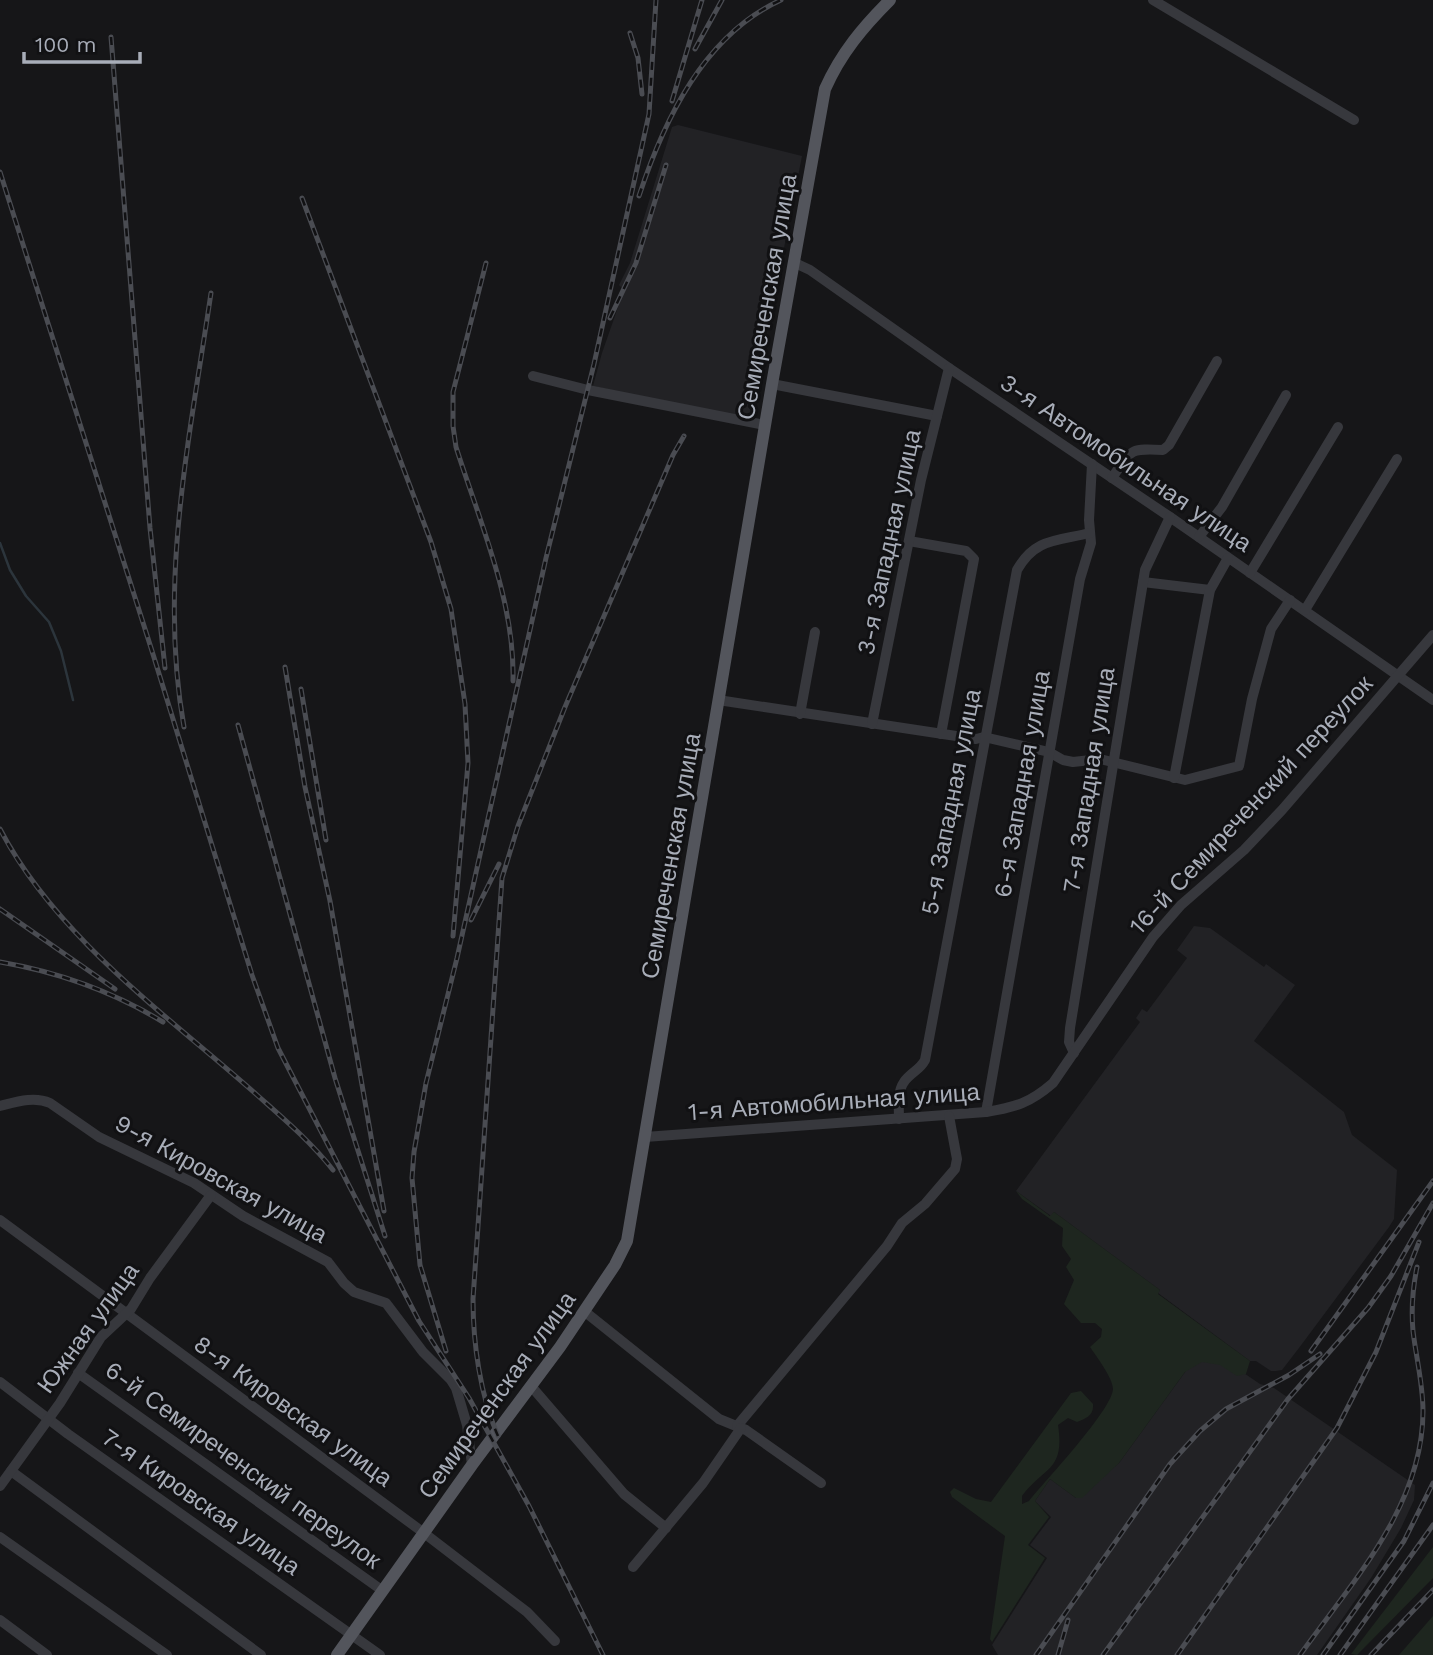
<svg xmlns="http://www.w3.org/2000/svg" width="1433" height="1655" font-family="'Work Sans',sans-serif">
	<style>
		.built { fill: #222225 }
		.green { fill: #1e261f }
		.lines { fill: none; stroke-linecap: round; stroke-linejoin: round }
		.stream { stroke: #2c353c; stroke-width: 2.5 }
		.minor { stroke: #37383d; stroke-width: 10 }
		.major { stroke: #53555c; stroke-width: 12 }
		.rail-casing { stroke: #4a4c52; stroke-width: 5 }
		.rail { stroke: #111113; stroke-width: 2.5; stroke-dasharray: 8; stroke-linecap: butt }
		.labels { text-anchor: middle; stroke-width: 6; stroke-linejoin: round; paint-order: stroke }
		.street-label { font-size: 24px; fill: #a8adb8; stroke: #111113 }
	</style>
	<rect width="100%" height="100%" fill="#161618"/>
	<!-- built -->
	<g class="built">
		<polygon points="678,125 802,156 751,417 692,408 593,386 602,353 624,290 619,285 630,263 672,127"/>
		<polygon points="1194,926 1210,928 1264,967 1266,964 1295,985 1254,1041 1344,1112 1352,1135 1397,1170 1394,1219 1389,1227 1299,1348 1282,1370 1276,1371 1271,1371 1256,1361 1250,1361 1158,1293 1160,1290 1054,1212 1051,1216 1016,1191 1140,1022 1136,1018 1142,1009 1147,1012 1187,958 1177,950"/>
		<polygon points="1204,1346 1260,1384 1274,1388 1415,1485 1414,1500 1401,1528 1371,1578 1317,1655 998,1655 992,1645 1047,1558 1030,1545 1051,1517 1035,1501 1050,1479 1076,1498 1119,1463"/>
	</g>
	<!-- green -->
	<g class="green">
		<path d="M1016 1191 1050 1216 1054 1212 1160 1290 1158 1294 1250 1361 1246 1374 1237 1376 1220 1365 1202 1362 1185 1372 1119 1463 1082 1498H1076L1050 1479 1035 1501 1049 1517 1028 1545 1045 1558 992 1642 990 1639 1005 1536 952 1497 950 1492 954 1488 976 1499 991 1502 1071 1393 1081 1391 1093 1404C1094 1416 1086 1418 1077 1422L1068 1418 1058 1425C1065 1471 1045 1466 1022 1496V1504L1029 1501C1045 1481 1112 1410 1113 1389 1113 1378 1096 1356 1090 1347L1101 1337 1102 1329 1095 1323H1081L1064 1304 1074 1280 1066 1267 1071 1259 1062 1246 1063 1228 1022 1199Z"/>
		<polygon points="1433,1547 1433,1578 1357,1655 1351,1654"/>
		<polygon points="1433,1616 1433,1655 1399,1655"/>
	</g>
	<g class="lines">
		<!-- stream -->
		<polyline class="stream" points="0,543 10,570 26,596 49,622 61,651 73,700"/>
		<!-- minor -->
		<g class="minor">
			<polyline points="1153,0 1354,120"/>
			<polyline points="795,263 810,270 949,368 1170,517 1433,700"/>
			<polyline points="533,376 588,390 765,425"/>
			<polyline points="772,384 937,416"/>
			<path d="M1112 478C1131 450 1128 448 1163 450L1169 445 1217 361"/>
			<polyline points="1199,537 1222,507 1286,395"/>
			<polyline points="909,541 966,551 974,559 941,734"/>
			<polyline points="1250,573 1338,427"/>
			<polyline points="1143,582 1210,590"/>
			<polyline points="1305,610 1397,459"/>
			<polyline points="718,700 976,739 984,737 1049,752 1063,760 1073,762 1100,759 1185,780 1239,766 1252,699 1271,629 1290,600"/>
			<polyline points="800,714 815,632"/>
			<polyline points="872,724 921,480 949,368"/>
			<polyline points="1174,778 1210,590 1228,558"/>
			<polyline points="1074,1053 1069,1042 1070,1028 1145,570 1170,517"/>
			<path d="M0 1106C16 1102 34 1096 50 1103L99 1137 194 1183 243 1216 328 1262 344 1283 354 1292 386 1303 423 1352 451 1380 456 1388 467 1425 472 1465"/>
			<polyline points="986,1112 1080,579 1091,543 1089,520 1092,464"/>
			<path d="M899 1119C899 1107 897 1092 904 1082 910 1073 920 1070 925 1060L1017 570C1035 538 1057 541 1090 533"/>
			<path d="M645 1137 986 1112C1016 1107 1030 1103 1053 1083L1153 937 1181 905 1244 850 1282 810 1433 635"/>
			<polyline points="0,1220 424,1533 527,1612 555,1641"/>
			<polyline points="584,1311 719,1419 746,1430 821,1483"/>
			<polyline points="78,1373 383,1591"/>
			<polyline points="0,1382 68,1434 380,1655"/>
			<polyline points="531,1386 624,1494 666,1528"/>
			<polyline points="737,1426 887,1246 902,1223 925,1204 955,1169 957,1159 949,1116"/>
			<polyline points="11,1471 261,1655"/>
			<polyline points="0,1486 60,1403 101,1337 131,1309 150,1278 211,1195"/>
			<polyline points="0,1537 167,1655"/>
			<polyline points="633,1567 703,1483 741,1428"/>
			<polyline points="0,1620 47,1655"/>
		</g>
		<!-- major -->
		<path class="major" d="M337 1655 472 1465 560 1347 615 1265 627 1241 772 384 825 89C841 53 863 27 890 0"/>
		<defs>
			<g id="rail">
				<polyline points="630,33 638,58 642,94"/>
				<polyline points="111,37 150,528 165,668"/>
				<polyline points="695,49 722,0"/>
				<polyline points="672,101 702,0"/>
				<polyline points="0,172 152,651 252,975 278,1048 419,1321 469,1398 529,1506 603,1655"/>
				<path d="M639 196C664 120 704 35 781 0"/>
				<polyline points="302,198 431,542 451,609 465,704 468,763 453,936"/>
				<path d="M486 263 453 392V426L456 447C480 523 515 601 513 681"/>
				<polyline points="610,318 636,263 666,165"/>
				<polyline points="285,667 305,787 330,901 384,1211"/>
				<polyline points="301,689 326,840"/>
				<polyline points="238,725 335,1078 385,1236"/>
				<path d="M184 727C158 582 190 436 211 293"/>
				<path d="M0 829C56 937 168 1016 257 1095 284 1119 311 1142 333 1170"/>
				<polyline points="0,909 115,989"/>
				<polyline points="471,920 499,864"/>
				<path d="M0 962C58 972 112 991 163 1022"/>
				<polyline points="446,1351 420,1265 412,1178 414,1152 426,1083 457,958 546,558 594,364 649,114 656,0"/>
				<polyline points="1311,1351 1433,1181"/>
				<path d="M498 1436C480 1395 473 1343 473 1299L502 878 518 826 565 707 673 455 684 436"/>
				<polyline points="1036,1655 1170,1464 1200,1431 1226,1409 1289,1375 1320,1354"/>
				<polyline points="1058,1655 1068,1620"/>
				<polyline points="1103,1655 1288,1399 1368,1308 1391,1276 1433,1203"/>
				<polyline points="1177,1655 1337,1428 1376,1352 1419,1242"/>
				<path d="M1300 1655C1352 1582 1423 1506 1423 1411 1423 1384 1416 1357 1413 1331 1411 1310 1413 1287 1417 1267"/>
				<polyline points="1323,1655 1404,1541 1433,1483"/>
				<polyline points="1340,1655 1433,1525"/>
				<polyline points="1371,1655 1433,1590"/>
			</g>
		</defs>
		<!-- rail casing -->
		<use href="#rail" class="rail-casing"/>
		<!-- rail -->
		<use href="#rail" class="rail"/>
	</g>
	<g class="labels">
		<!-- street labels -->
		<g class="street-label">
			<text transform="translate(767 297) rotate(-80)" y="8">Семиреченская улица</text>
			<text transform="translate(1126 463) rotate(34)" y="8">3-я Автомобильная улица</text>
			<text transform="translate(889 542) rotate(-78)" y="8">3-я Западная улица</text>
			<text transform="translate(1089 780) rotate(-81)" y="8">7-я Западная улица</text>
			<text transform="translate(1022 784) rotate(-80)" y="8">6-я Западная улица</text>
			<text transform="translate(951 802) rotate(-79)" y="8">5-я Западная улица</text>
			<text transform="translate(1251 805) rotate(-47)" y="8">16-й Семиреченский переулок</text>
			<text transform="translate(671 856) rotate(-80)" y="8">Семиреченская улица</text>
			<text transform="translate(834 1102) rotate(-4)" y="8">1-я Автомобильная улица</text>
			<text transform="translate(221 1179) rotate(29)" y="8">9-я Кировская улица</text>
			<text transform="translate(88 1328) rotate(-54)" y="8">Южная улица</text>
			<text transform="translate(497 1395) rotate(-54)" y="8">Семиреченская улица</text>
			<text transform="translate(293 1411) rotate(36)" y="8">8-я Кировская улица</text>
			<text transform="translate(243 1465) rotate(36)" y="8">6-й Семиреченский переулок</text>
			<text transform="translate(201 1502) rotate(35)" y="8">7-я Кировская улица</text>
		</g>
	</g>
	<!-- scale -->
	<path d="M24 52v10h116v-10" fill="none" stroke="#a8adb8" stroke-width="3.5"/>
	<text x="35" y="52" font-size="21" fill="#a8adb8" stroke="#111113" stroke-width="5" paint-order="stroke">100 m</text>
</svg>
